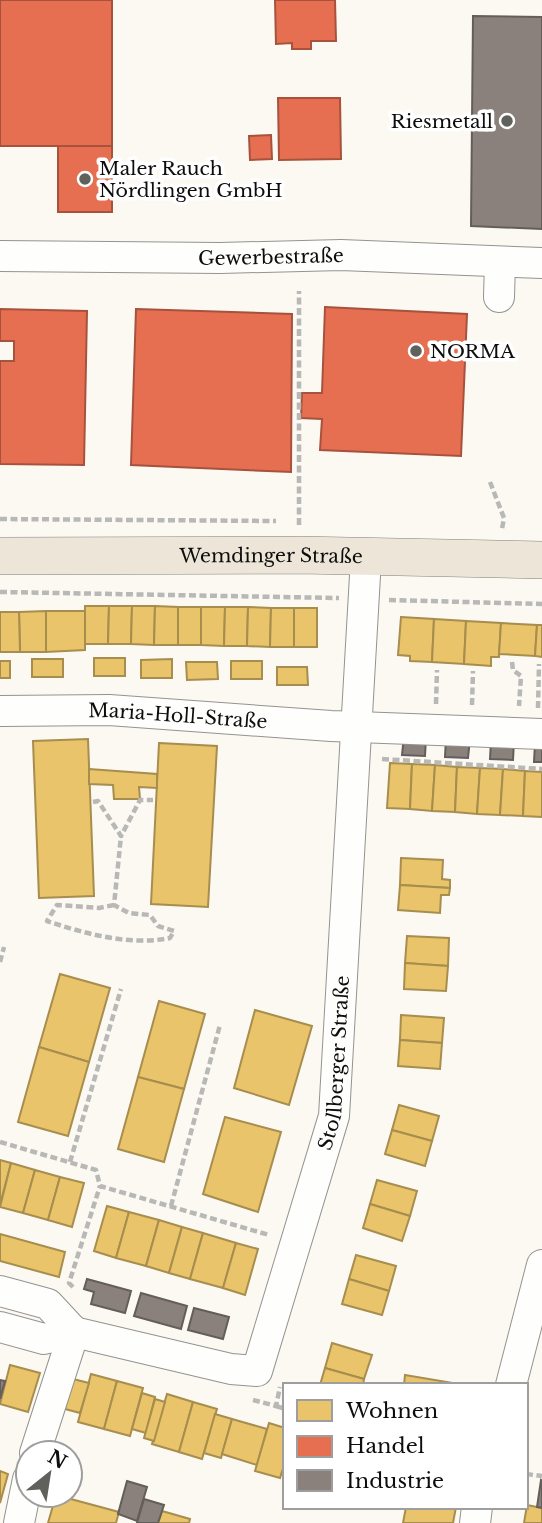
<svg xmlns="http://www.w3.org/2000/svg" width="542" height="1523" font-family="'Libre Baskerville',serif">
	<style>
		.homes { fill: #e9c46a; stroke: #a78d4e; stroke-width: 2 }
		.shops { fill: #e76f51; stroke: #a6523d; stroke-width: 2 }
		.industry { fill: #8a817c; stroke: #645e5b; stroke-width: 2 }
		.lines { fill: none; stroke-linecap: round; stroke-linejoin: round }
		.minor-casing { stroke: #949390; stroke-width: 32 }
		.major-casing { stroke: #81817d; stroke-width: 38 }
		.path { stroke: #b8b8b6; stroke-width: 4.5; stroke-dasharray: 7 3.5; stroke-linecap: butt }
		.minor { stroke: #fefefd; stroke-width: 30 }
		.major { stroke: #ede5d8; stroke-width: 37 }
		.poi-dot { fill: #60605d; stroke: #fff; stroke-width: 2.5 }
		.labels { text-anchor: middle; stroke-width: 7; stroke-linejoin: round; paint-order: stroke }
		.poi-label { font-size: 19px; fill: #0d0d0d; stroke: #fff; text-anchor: start }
		.street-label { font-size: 19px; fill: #0d0d0d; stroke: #fff }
	</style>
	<rect width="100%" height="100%" fill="#fbf9f2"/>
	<!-- homes -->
	<g class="homes">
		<polygon points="85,606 109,606 108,644 85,644"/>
		<polygon points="109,606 132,606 131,644 108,644"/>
		<polygon points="132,606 155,606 154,645 131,644"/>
		<polygon points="155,606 178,607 178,645 154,645"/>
		<rect x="178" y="607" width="23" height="38"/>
		<polygon points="201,607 225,607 224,646 201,645"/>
		<polygon points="225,607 248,607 247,646 224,646"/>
		<polygon points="248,607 271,608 270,647 247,646"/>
		<polygon points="271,608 294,608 294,647 270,647"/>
		<rect x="294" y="608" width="23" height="39"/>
		<polygon points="46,611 46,652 20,652 19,612"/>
		<polygon points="46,611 85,611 85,650 46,652"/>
		<polygon points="0,612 19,612 20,652 0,652"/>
		<polygon points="401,617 434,619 432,662 410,661 410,656 398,655"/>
		<polygon points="434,619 466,621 464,664 432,662"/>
		<polygon points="466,621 501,623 499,657 491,657 491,666 464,664"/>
		<polygon points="501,623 537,625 535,656 499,654"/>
		<polygon points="537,625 542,625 542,657 535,656"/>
		<rect x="94" y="658" width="31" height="18"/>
		<rect x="32" y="659" width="31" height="18"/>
		<polygon points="172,659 172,678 141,678 141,660"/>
		<rect x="0" y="661" width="10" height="17"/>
		<rect x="231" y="661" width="31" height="18"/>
		<polygon points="186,662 217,662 218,679 187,680"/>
		<polygon points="277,667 307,667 308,685 277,685"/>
		<polygon points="88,739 94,896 39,898 33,741"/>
		<polygon points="159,743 217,746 208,907 151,904"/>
		<polygon points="390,763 412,764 410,809 387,808"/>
		<polygon points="412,764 435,765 432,811 410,809"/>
		<polygon points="435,765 457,767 455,812 432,811"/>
		<polygon points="457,767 480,768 477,814 455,812"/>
		<polygon points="480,768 503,769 500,815 477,814"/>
		<polygon points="89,769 157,774 157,788 139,787 140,799 114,799 113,785 89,784"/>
		<polygon points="503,769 525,771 523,816 500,815"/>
		<polygon points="525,771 542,772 542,817 523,816"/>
		<polygon points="401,858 443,860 442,879 450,880 450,888 400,885"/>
		<polygon points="400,885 450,888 449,895 441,895 440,913 398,910"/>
		<polygon points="407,936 449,938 448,966 405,963"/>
		<polygon points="405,963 448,966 446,991 404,989"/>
		<polygon points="60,974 110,988 89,1062 39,1047"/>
		<polygon points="159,1001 205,1014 184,1089 138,1077"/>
		<polygon points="255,1010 312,1026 289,1105 234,1088"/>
		<polygon points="401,1015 444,1018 442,1043 400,1040"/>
		<polygon points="400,1040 442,1043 440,1069 398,1066"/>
		<polygon points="39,1047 89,1062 68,1136 18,1122"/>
		<polygon points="138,1077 184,1089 164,1162 118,1149"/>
		<polygon points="399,1105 439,1116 432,1141 392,1130"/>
		<polygon points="225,1117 281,1132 258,1212 203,1194"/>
		<polygon points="392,1130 432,1141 425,1166 385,1154"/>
		<polygon points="0,1160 11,1163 0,1205"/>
		<polygon points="11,1163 35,1170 23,1213 0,1207"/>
		<polygon points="35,1170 60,1177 48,1220 23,1213"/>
		<polygon points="60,1177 84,1183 72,1227 48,1220"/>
		<polygon points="377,1180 417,1191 410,1216 370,1204"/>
		<polygon points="370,1204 410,1216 402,1241 363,1228"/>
		<polygon points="107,1206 129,1212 116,1258 94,1251"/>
		<polygon points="129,1212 159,1220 146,1266 116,1258"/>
		<polygon points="159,1220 182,1227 169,1273 146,1266"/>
		<polygon points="182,1227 203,1233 190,1279 169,1273"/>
		<polygon points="203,1233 236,1243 223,1288 190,1279"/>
		<polygon points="0,1234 65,1252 59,1277 0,1261"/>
		<polygon points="236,1243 258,1249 245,1295 223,1288"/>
		<polygon points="356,1255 396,1266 389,1291 349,1279"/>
		<polygon points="349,1279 389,1291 382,1315 342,1304"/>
		<polygon points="332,1343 372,1355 364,1379 325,1368"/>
		<polygon points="10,1365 40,1373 28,1412 0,1404"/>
		<polygon points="325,1368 364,1379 363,1385 320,1385"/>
		<polygon points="91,1374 117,1381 104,1429 78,1422"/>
		<polygon points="405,1375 459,1384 459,1385 404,1385"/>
		<polygon points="73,1379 89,1383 80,1413 65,1409"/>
		<polygon points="117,1381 143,1388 130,1436 104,1429"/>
		<polygon points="142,1393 155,1397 146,1433 132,1429"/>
		<polygon points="167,1394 193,1402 179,1452 152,1444"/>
		<polygon points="155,1399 165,1402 154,1441 144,1438"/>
		<polygon points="193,1402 217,1409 202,1459 179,1452"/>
		<polygon points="215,1414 232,1419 221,1458 204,1453"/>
		<polygon points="232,1419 267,1429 257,1465 222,1454"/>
		<polygon points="269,1423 285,1428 285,1462 280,1478 255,1471"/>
		<polygon points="0,1471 8,1474 0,1503"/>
		<polygon points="56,1495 119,1512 116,1523 48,1523"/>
		<polygon points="527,1505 542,1508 542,1523 524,1523"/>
		<polygon points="406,1507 456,1507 453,1523 403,1523"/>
		<polygon points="162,1511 190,1519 189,1523 158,1523"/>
	</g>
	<!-- shops -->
	<g class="shops">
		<rect x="0" y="0" width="112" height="146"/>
		<polygon points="275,0 335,0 336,41 311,41 311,49 292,49 292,43 276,44"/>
		<polygon points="278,98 340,98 341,159 279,160"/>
		<polygon points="271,135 272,159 250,160 249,136"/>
		<rect x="58" y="146" width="54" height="66"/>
		<polygon points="325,307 467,314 461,456 320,450 322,419 301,418 302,393 322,393"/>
		<polygon points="0,309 87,311 84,465 0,464 0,361 14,361 14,341 0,341"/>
		<polygon points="136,309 292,314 291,472 131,465"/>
	</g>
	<!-- industry -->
	<g class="industry">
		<polygon points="473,16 542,17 542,229 471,226"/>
		<polygon points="404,736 426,737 425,756 402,755"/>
		<polygon points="446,738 470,739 468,758 445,757"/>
		<polygon points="491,740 514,741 513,760 490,759"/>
		<polygon points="535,743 542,743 542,762 534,762"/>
		<polygon points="87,1279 131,1291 125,1313 91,1304 94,1292 84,1289"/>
		<polygon points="141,1293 187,1306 181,1329 134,1316"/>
		<polygon points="194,1308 229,1317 223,1339 188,1330"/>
		<polygon points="0,1380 5,1381 0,1399"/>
		<polygon points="541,1480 542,1481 542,1508 537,1507"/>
		<polygon points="127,1481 147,1487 137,1521 118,1514"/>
		<polygon points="144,1499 164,1505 158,1523 137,1523"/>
	</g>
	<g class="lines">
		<defs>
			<g id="minor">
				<path id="s1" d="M0 256 220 258 341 255 542 263"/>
				<polyline points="499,297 500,262"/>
				<path id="s2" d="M0 711 109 710 331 726 542 734"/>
				<polyline points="0,1291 48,1304 74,1332"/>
				<path id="s3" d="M0 1327 44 1339 74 1332 231 1369 257 1371 334 1116 366 558"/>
				<polyline points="511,1385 542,1265"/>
				<polyline points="35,1453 74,1332"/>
				<polyline points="19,1523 28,1479"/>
				<polyline points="475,1523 477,1507"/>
			</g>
			<g id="major">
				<path id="s4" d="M0 556 300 555 542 560"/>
			</g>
		</defs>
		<!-- minor casing -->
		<use href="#minor" class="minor-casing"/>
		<!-- major casing -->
		<use href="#major" class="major-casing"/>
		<!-- path -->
		<g class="path">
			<polyline points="490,482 504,518 502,529"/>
			<polyline points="0,519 276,521"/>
			<polyline points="299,525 299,291"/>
			<polyline points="0,592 339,598"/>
			<polyline points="389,600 542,604"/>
			<polyline points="512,662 513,670 521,676 519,706"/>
			<polyline points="436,704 437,670"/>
			<polyline points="472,705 473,671"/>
			<polyline points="538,708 539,664"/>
			<polyline points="382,759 542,769"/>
			<polyline points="93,802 98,801 121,836 140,800 153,800"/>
			<path d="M114 905 99 908 57 905 47 921C86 934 130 946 170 938L174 931 158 926 150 915 129 913 114 905 121 836"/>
			<polyline points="0,962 4,947"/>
			<polyline points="0,1142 96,1170 100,1186 269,1235"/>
			<polyline points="70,1162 121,989"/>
			<polyline points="171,1206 220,1025"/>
			<polyline points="73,1287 69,1283 100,1186"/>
			<polyline points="253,1400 276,1406 280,1387"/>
			<polyline points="276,1406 285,1409"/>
			<polyline points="526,1474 542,1476"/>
		</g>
		<!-- minor -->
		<use href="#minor" class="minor"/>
		<!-- major -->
		<use href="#major" class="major"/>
	</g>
	<!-- markers -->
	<g class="poi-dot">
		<circle cx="507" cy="121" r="7"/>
		<circle cx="85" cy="179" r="7"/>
		<circle cx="416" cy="351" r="7"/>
	</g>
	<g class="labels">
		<!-- poi labels -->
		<g class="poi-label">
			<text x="493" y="128" text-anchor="end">Riesmetall</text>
			<text x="99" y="175">Maler Rauch<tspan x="99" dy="22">Nördlingen GmbH</tspan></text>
			<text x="430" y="358">NORMA</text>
		</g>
		<!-- street labels -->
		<g class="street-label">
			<text dy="7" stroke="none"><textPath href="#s1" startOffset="271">Gewerbestraße</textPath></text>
			<text dy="7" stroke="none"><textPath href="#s4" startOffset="271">Wemdinger Straße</textPath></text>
			<text dy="7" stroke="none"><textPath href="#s2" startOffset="178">Maria-Holl-Straße</textPath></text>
			<text dy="7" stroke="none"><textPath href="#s3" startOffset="583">Stollberger Straße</textPath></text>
		</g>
	</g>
	<!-- legend -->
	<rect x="283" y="1383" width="245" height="126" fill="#ffffff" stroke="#9e9e9e" stroke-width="2"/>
	<rect x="297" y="1400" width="35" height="21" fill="#e9c46a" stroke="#9e9e9e" stroke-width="2"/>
	<text x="346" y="1418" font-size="21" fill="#0d0d0d">Wohnen</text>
	<rect x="297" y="1436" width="35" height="21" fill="#e76f51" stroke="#9e9e9e" stroke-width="2"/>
	<text x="346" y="1453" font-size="21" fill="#0d0d0d">Handel</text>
	<rect x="297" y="1470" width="35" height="21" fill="#8a817c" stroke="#9e9e9e" stroke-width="2"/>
	<text x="346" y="1488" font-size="21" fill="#0d0d0d">Industrie</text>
	<!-- north arrow -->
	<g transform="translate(49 1474) rotate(30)"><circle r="33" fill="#ffffff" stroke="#9e9e9e" stroke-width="2"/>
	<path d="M0-5L12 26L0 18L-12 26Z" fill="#60605d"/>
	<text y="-10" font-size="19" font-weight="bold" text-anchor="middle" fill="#0d0d0d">N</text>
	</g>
</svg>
